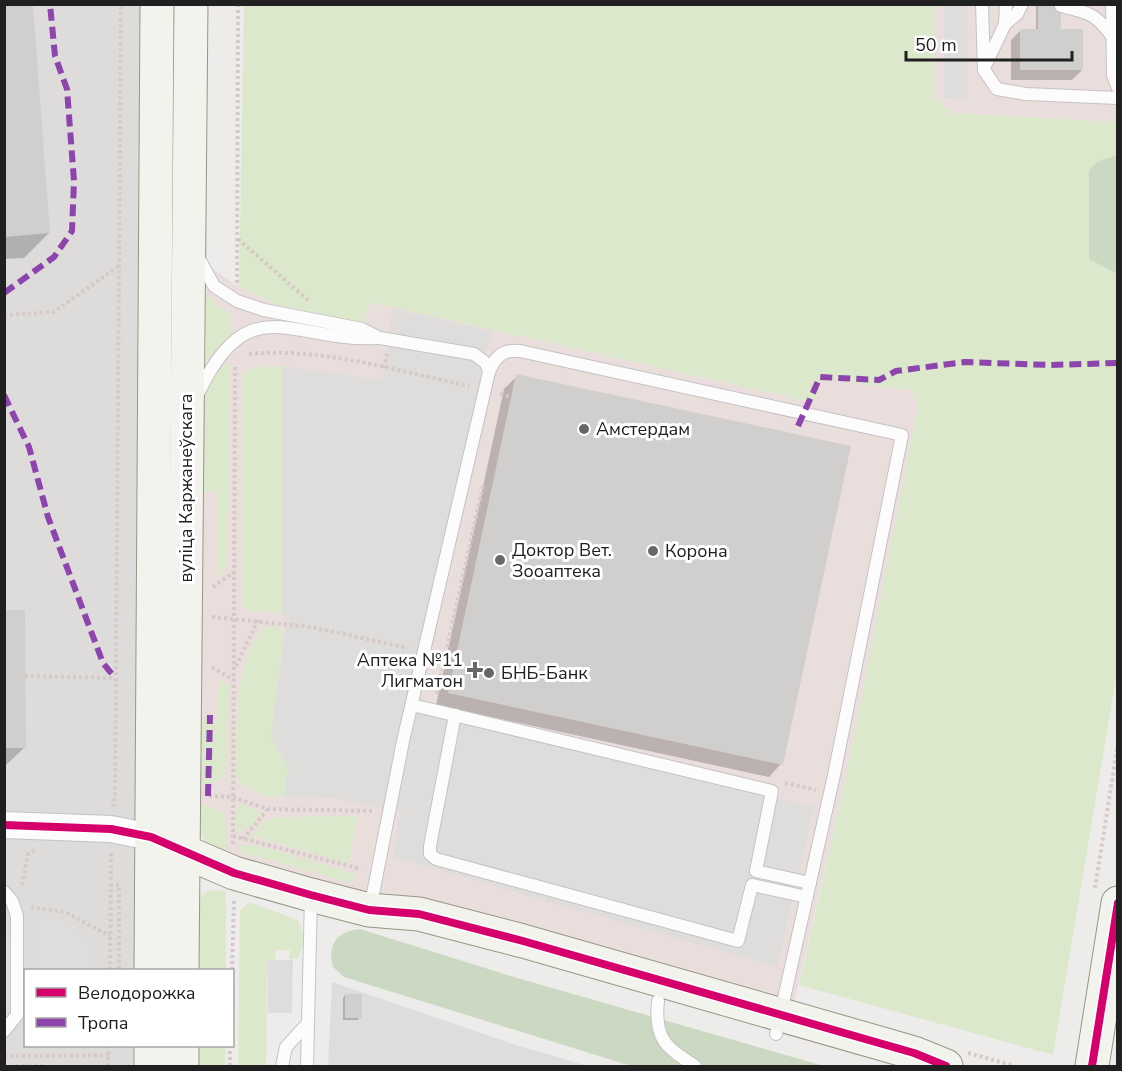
<svg xmlns="http://www.w3.org/2000/svg" width="1122" height="1071" font-family="'Nunito Sans',sans-serif">
	<style>
		.residential { fill: #dddcdb }
		.commercial { fill: #eadedd }
		.grass { fill: #dce8cc }
		.forest { fill: #cbd9c2 }
		.parking { fill: #dedddc }
		.shadow { fill: #0003 }
		.building { fill: #d1cfcd }
		.lines { fill: none; stroke-linecap: round; stroke-linejoin: round }
		.lane-casing { stroke: #c4c3c2; stroke-width: 14 }
		.street-casing { stroke: #c4c3c2; stroke-width: 28 }
		.secondary-casing { stroke: #969683; stroke-width: 35 }
		.path { stroke: #d6cac9; stroke-width: 4; stroke-dasharray: 3 3; stroke-linecap: butt }
		.lane { stroke: #fcfcfc; stroke-width: 12 }
		.street { stroke: #fcfcfc; stroke-width: 26 }
		.secondary { stroke: #f3f3ed; stroke-width: 33 }
		.quiet { stroke: #8e44ad; stroke-width: 6; stroke-dasharray: 12 6; stroke-linecap: butt }
		.cycleway-casing { stroke: #fff; stroke-width: 11 }
		.cycleway { stroke: #d6006c; stroke-width: 8 }
		.poi-dot { fill: #686767; stroke: #fff; stroke-width: 2 }
		.labels { text-anchor: middle; stroke-width: 6; stroke-linejoin: round; paint-order: stroke }
		.poi-label { font-size: 18px; fill: #202020; stroke: #fff; text-anchor: start }
		.street-label { font-size: 18px; fill: #202020; stroke: #fff }
	</style>
	<rect width="100%" height="100%" fill="#eeecea"/>
	<!-- residential -->
	<polygon class="residential" points="5,5 146,5 138,970 26,970 26,1046 138,1046 138,1066 5,1066"/>
	<!-- commercial -->
	<g class="commercial">
		<polygon points="935,5 1117,5 1117,122 951,114 934,95"/>
		<polygon points="207,265 239,287 278,305 364,323 369,302 820,378 910,390 918,406 846,777 792,1012 212,850 198,800 203,381 206,361"/>
	</g>
	<!-- grass -->
	<g class="grass">
		<polygon points="244,5 935,5 934,95 951,113 1117,122 1117,155 1099,161 1089,259 1117,274 1117,672 1053,1055 799,985 846,777 918,406 910,390 821,379 815,403 370,302 364,323 278,305 239,287"/>
		<polygon points="206,294 230,315 231,333 206,361"/>
		<path d="M229 362 228 568 217 577 218 493 204 491C203 448 190 390 229 362Z"/>
		<polygon points="283,366 282,614 250,610 244,607 243,601 243,373 250,368"/>
		<path d="M271 626 284 629 271 737 288 767 284 797 264 796 239 782 235 772C237 723 233 674 260 631Z"/>
		<polygon points="219,678 229,685 227,764 225,775 209,785 199,787 199,720 217,720"/>
		<path d="M198 805C233 806 228 829 226 857 200 844 199 832 198 805Z"/>
		<polygon points="244,805 261,813 255,822 240,833 237,831 235,810 239,806"/>
		<polygon points="352,816 358,819 348,863 251,836 259,825 275,817"/>
		<polygon points="242,845 259,846 348,872 356,875 357,878 352,883 237,851"/>
		<polygon points="213,890 226,891 226,970 189,970 193,904 206,892"/>
		<path d="M249 902 298 920C304 930 305 948 298 958L289 960 290 950H276L275 960H268L266 1066H238L240 911Z"/>
		<rect x="189" y="1046" width="36" height="20"/>
	</g>
	<!-- forest -->
	<g class="forest">
		<polygon points="1117,155 1118,155 1117,274 1089,259 1089,170 1099,161"/>
		<path d="M360 929 514 977 824 1066H631L344 977 333 967C327 945 337 931 360 929Z"/>
	</g>
	<!-- parking -->
	<g class="parking">
		<polygon points="944,5 968,5 968,99 944,98"/>
		<polygon points="393,309 491,331 407,710 814,807 777,967 393,857 401,812 332,798 284,797 288,767 271,737 287,615 282,614 283,366 382,380"/>
		<polygon points="34,914 66,920 89,940 89,970 34,970"/>
		<polygon points="5,942 11,942 11,1013 5,1012"/>
		<polygon points="268,960 293,960 292,1013 268,1013"/>
		<polygon points="332,982 519,1046 588,1066 328,1066"/>
	</g>
	<!-- shadow -->
	<g class="shadow">
		<polygon points="4,4 49,233 24,258 4,259"/>
		<polygon points="1036,4 1060,4 1060,31 1082,70 1072,80 1011,80 1011,40 1020,31 1036,31"/>
		<polygon points="517,376 781,764 769,777 436,705 504,389"/>
		<polygon points="4,612 25,747 4,767"/>
		<polygon points="345,995 360,1017 358,1020 343,1020 343,998"/>
	</g>
	<!-- building -->
	<g class="building">
		<polygon points="4,4 33,4 50,233 4,237"/>
		<polygon points="1038,4 1061,4 1061,29 1083,29 1083,70 1020,70 1020,29 1038,29"/>
		<polygon points="516,374 851,446 783,765 448,693"/>
		<polygon points="4,610 25,610 26,748 4,748"/>
		<rect x="345" y="994" width="17" height="24"/>
	</g>
	<g class="lines">
		<defs>
			<g id="lane">
				<polyline points="982,4 984,70 997,89 1026,94 1118,98"/>
				<polyline points="1112,4 1113,75 1118,88"/>
				<path d="M1061 6C1089 13 1095 13 1112 36"/>
				<polyline points="1005,24 1006,4"/>
				<polyline points="986,64 1005,24 1017,14 1022,4"/>
				<polyline points="198,257 214,286 237,301 264,310 362,329 380,338 474,354 486,363 489,372"/>
				<path d="M198 394C249 285 293 343 378 338"/>
				<polyline points="412,705 772,791 756,871 810,883"/>
				<polyline points="455,715 430,846 430,854 436,859 738,941 752,885 807,897"/>
				<polyline points="4,892 12,901 17,916 17,1015 4,1031"/>
				<path d="M370 909 403 741 489 372C495 357 503 349 520 351L902 435 834 775 776 1034"/>
				<path d="M658 1001C654 1038 665 1047 695 1066"/>
				<polyline points="282,1066 286,1047 308,1023"/>
				<polyline points="307,1066 311,896"/>
			</g>
			<polyline id="street" points="4,825 111,829 151,837"/>
			<g id="secondary">
				<polyline points="164,843 234,873 311,895 369,910 419,914 523,941 914,1053 946,1066"/>
				<polyline points="151,970 157,4"/>
				<polyline points="182,970 191,4"/>
				<polyline points="151,1046 151,1066"/>
				<polyline points="182,1046 182,1066"/>
				<polyline points="1092,1066 1118,903"/>
			</g>
		</defs>
		<!-- lane casing -->
		<use href="#lane" class="lane-casing"/>
		<!-- street casing -->
		<use href="#street" class="street-casing"/>
		<!-- secondary casing -->
		<use href="#secondary" class="secondary-casing"/>
		<!-- path -->
		<g class="path">
			<polyline points="238,239 309,301"/>
			<polyline points="237,283 238,4"/>
			<polyline points="4,315 54,312 120,265"/>
			<path d="M249 354C322 347 397 371 469 386"/>
			<polyline points="384,368 387,354"/>
			<polyline points="500,394 511,397"/>
			<polyline points="213,587 234,572"/>
			<polyline points="212,617 311,627 408,648"/>
			<polyline points="445,654 455,656"/>
			<polyline points="236,666 258,620"/>
			<polyline points="212,667 234,680"/>
			<polyline points="25,676 115,678"/>
			<polyline points="437,694 483,485"/>
			<polyline points="785,783 816,790"/>
			<polyline points="209,796 232,797 268,809 373,811"/>
			<polyline points="113,807 115,794 121,4"/>
			<polyline points="233,836 361,869"/>
			<polyline points="243,839 268,809"/>
			<polyline points="233,844 235,365"/>
			<polyline points="22,885 28,854 35,850"/>
			<polyline points="110,885 119,885 119,970"/>
			<polyline points="1095,888 1118,743"/>
			<polyline points="31,907 65,912 110,936"/>
			<polyline points="110,970 111,852"/>
			<polyline points="232,970 234,899"/>
			<polyline points="968,1053 1015,1066"/>
			<polyline points="4,1056 109,1055"/>
			<polyline points="16,1066 43,1066"/>
			<polyline points="108,1066 109,1046"/>
			<polyline points="230,1066 230,1046"/>
		</g>
		<!-- lane -->
		<use href="#lane" class="lane"/>
		<!-- street -->
		<use href="#street" class="street"/>
		<!-- secondary -->
		<use href="#secondary" class="secondary"/>
		<!-- quiet -->
		<g class="quiet">
			<polyline points="4,293 54,257 72,231 74,181 67,89 55,56 50,4"/>
			<polyline points="4,395 29,447 48,517 103,663 115,678"/>
			<polyline points="798,426 820,377 879,380 896,371 965,362 1049,365 1118,363"/>
			<polyline points="208,796 210,715"/>
		</g>
		<defs>
			<g id="cycleway">
				<polyline points="4,825 111,829 151,837 234,873 311,895 369,910 419,914 523,941 914,1053 946,1066"/>
				<polyline points="1092,1066 1118,903"/>
			</g>
		</defs>
		<!-- cycleway casing -->
		<use href="#cycleway" class="cycleway-casing"/>
		<!-- cycleway -->
		<use href="#cycleway" class="cycleway"/>
	</g>
	<!-- markers -->
	<g class="poi-dot">
		<circle cx="584" cy="429" r="6"/>
		<circle cx="653" cy="551" r="6"/>
		<circle cx="500" cy="560" r="6"/>
		<path d="M472 661h6v6h6v6h-6v6h-6v-6h-6v-6h6z"/>
		<circle cx="489" cy="673" r="6"/>
	</g>
	<g class="labels">
		<!-- poi labels -->
		<g class="poi-label">
			<text x="596" y="435">Амстердам</text>
			<text x="512" y="556">Доктор Вет.<tspan x="512" dy="21">Зооаптека</tspan></text>
			<text x="665" y="557">Корона</text>
			<text x="463" y="666" text-anchor="end">Аптека №11<tspan x="463" dy="21">Лигматон</tspan></text>
			<text x="501" y="679">БНБ-Банк</text>
		</g>
		<!-- street labels -->
		<g class="street-label">
			<text transform="translate(186 488) rotate(-90)" y="6">вуліца Каржанеўскага</text>
		</g>
	</g>
	<!-- border -->
	<rect width="1122" height="1071" fill="none" stroke="#202020" stroke-width="12"/>
	<!-- legend -->
	<rect x="24" y="969" width="210" height="78" fill="#ffffff" stroke="#a6a6a6" stroke-width="1.5"/>
	<rect x="36" y="988" width="30" height="9" fill="#d6006c" stroke="#a6a6a6" stroke-width="1.5"/>
	<text x="78" y="999" font-size="18" fill="#202020">Велодорожка</text>
	<rect x="36" y="1018" width="30" height="9" fill="#8e44ad" stroke="#a6a6a6" stroke-width="1.5"/>
	<text x="78" y="1029" font-size="18" fill="#202020">Тропа</text>
	<!-- scale -->
	<path d="M906 51v9h166v-9" fill="none" stroke="#202020" stroke-width="3"/>
	<text x="915" y="51" font-size="18" fill="#202020" stroke="#ffffff" stroke-width="4.5" paint-order="stroke">50 m</text>
</svg>
